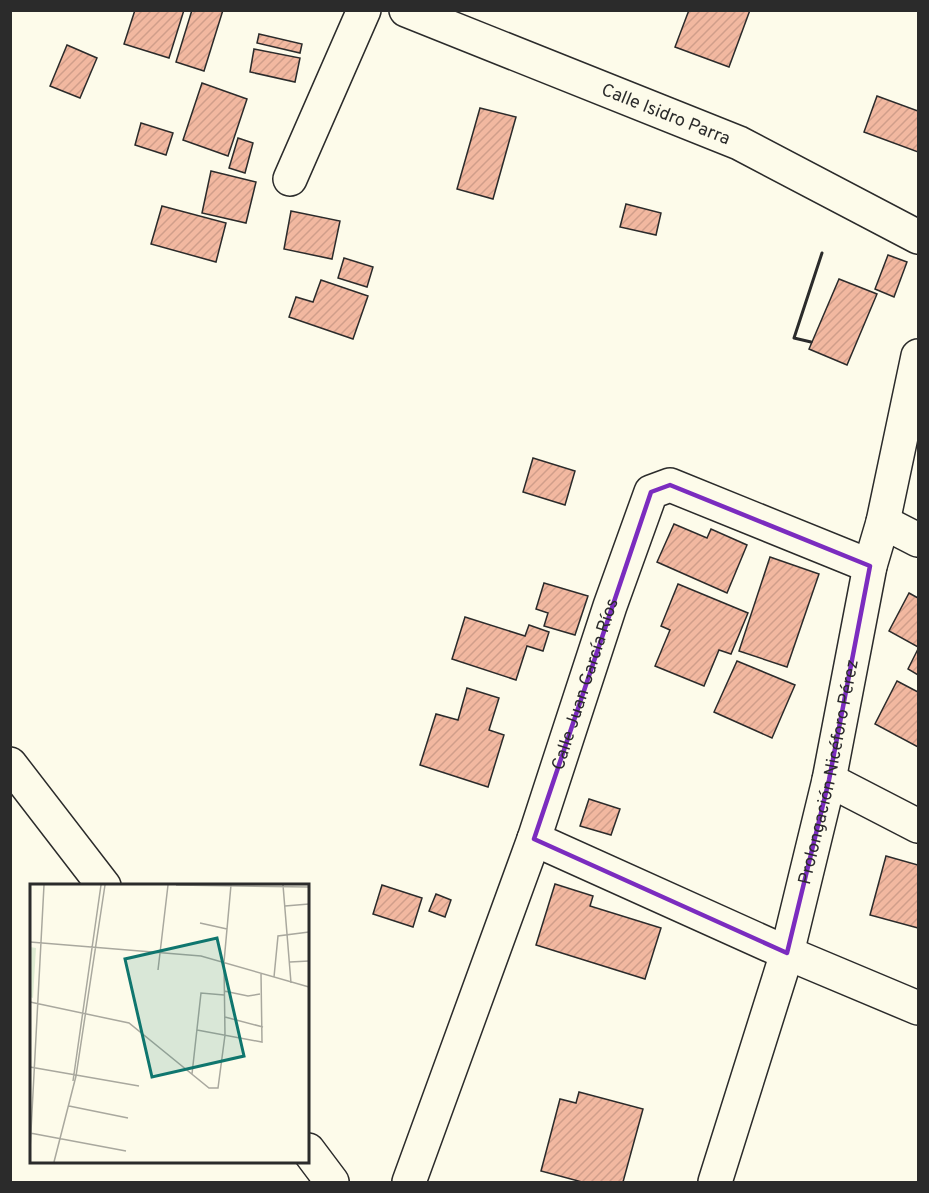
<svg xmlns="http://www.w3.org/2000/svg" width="929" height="1193" font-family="Overpass,sans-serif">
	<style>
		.building { fill: url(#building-hatch); stroke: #2b2b2b; stroke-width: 1.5 }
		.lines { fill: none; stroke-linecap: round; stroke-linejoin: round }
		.minor-casing { stroke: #2b2b2b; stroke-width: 36 }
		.minor { stroke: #fdfbea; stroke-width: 33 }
		.wall { stroke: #2b2b2b; stroke-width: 3 }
		.marked { fill: none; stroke: #7b2cbf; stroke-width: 4.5; stroke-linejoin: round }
		.labels { text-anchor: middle; stroke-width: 4.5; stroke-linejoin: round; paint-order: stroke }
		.street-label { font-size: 18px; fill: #2b2b2b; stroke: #fdfbea }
		.inset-road { fill: none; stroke: #a9a89e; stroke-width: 1.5 }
		.view { fill: #0f766e; fill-opacity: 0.15; stroke: #0f766e; stroke-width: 3 }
		.inset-edge { fill: none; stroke: #2b2b2b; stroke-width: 3 }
	</style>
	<defs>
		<pattern id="building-hatch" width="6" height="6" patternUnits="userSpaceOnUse" patternTransform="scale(1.5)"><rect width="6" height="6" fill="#f2b8a0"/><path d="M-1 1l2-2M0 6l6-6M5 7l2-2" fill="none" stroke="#d09e8a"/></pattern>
	</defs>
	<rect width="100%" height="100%" fill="#fdfbea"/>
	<!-- building -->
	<g class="building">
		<polygon points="135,10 184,10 169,58 124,44"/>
		<polygon points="192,10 223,10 204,71 176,62"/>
		<polygon points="689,10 750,10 729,67 675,47"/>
		<polygon points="259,34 302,44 300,53 257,43"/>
		<polygon points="67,45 97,58 80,98 50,86"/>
		<polygon points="254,49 300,58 295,82 250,72"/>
		<polygon points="202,83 247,99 228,156 183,140"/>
		<polygon points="877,96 918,111 918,152 864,132"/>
		<polygon points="480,108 516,117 493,199 457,189"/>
		<polygon points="141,123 173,133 166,155 135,145"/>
		<polygon points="238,138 253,143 245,173 229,168"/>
		<polygon points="211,171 256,182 246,223 202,213"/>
		<polygon points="626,204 661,213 656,235 620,227"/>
		<polygon points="162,206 226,223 216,262 151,244"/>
		<polygon points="291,211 340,221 332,259 284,249"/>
		<polygon points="888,255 907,262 894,297 875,289"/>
		<polygon points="344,258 373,267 367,287 338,278"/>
		<polygon points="839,279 877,294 847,365 809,349"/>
		<polygon points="321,280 368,296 353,339 289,317 296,297 313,302"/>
		<polygon points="533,458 575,471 565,505 523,492"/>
		<polygon points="674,524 707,538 711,529 747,545 727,593 657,562"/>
		<polygon points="770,557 819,574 787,667 739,651"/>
		<polygon points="544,583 588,596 575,635 544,626 548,613 536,609"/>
		<polygon points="678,584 748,613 731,654 719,650 704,686 655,666 670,630 661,626"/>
		<polygon points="909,593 918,598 918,647 889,631"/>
		<polygon points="465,617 525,636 529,625 549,632 543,651 527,646 516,680 452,659"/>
		<polygon points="918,649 918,675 908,669"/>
		<polygon points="737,661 795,685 772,738 714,712"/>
		<polygon points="897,681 918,692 918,747 875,724"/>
		<polygon points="467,688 499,698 489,730 504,735 488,787 420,765 436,714 458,720"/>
		<polygon points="589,799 620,809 611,835 580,826"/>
		<polygon points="886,856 918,865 918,928 870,915"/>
		<polygon points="555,884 593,896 590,906 661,928 645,979 536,945"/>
		<polygon points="382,885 422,898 413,927 373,914"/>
		<polygon points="436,894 451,900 445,917 429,911"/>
		<polygon points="579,1092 643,1109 623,1182 582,1182 541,1171 560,1099 576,1103"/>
	</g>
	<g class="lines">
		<defs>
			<g id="minor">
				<path id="s1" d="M406 10 739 143 918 237"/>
				<polyline points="290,179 364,10"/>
				<polyline points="883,522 918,540"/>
				<polyline points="10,764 104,886"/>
				<polyline points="829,780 918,826"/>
				<polyline points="534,839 787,953 918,1008"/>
				<polyline points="308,1150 332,1182"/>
				<path id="s2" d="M409 1182 534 839 610 606 651 492 670 485 870 566"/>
				<path id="s3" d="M715 1182 787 953 829 780 870 566 883 522 918 356"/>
			</g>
		</defs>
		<!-- minor casing -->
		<use href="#minor" class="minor-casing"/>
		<!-- minor -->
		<use href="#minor" class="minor"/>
		<!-- wall -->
		<polyline class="wall" points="811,342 794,338 822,253"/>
	</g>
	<!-- marked area -->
	<path class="marked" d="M670 485 870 566 829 780 787 953 534 839 651 492Z"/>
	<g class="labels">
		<!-- street labels -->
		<g class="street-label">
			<text dy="6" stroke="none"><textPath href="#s1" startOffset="280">Calle Isidro Parra</textPath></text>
			<text dy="6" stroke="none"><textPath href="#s2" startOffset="528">Calle Juan García Ríos</textPath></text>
			<text dy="6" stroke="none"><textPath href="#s3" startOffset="426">Prolongación Nicéforo Pérez</textPath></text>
		</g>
	</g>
	<!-- overview -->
	<g transform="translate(30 884)">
		<rect width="279" height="279" fill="#fdfbea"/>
		<path d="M0 63 6 64 3 114 0 113Z" fill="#deebd1"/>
		<path class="inset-road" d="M146 1 279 3M253 1 261 99M255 22 279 20M170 39 197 45M0 58 171 72 279 103M260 78 279 77M128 86 138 1M244 93 248 52 279 48M194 107 218 112 230 110M0 118 99 139 179 204H188L195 151 194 78 201 1M195 133 233 143M167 146 232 158 231 89M0 183 109 202M162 190 171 109 194 111M43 197 71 1M39 222 98 234M0 249 96 267M0 266 14 1M24 278 46 192 75 1"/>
		<path class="view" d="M187 54 214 172 122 193 95 75Z"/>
		<rect width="279" height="279" class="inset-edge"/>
	</g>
	<!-- border -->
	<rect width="929" height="1193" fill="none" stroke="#2b2b2b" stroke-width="24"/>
</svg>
